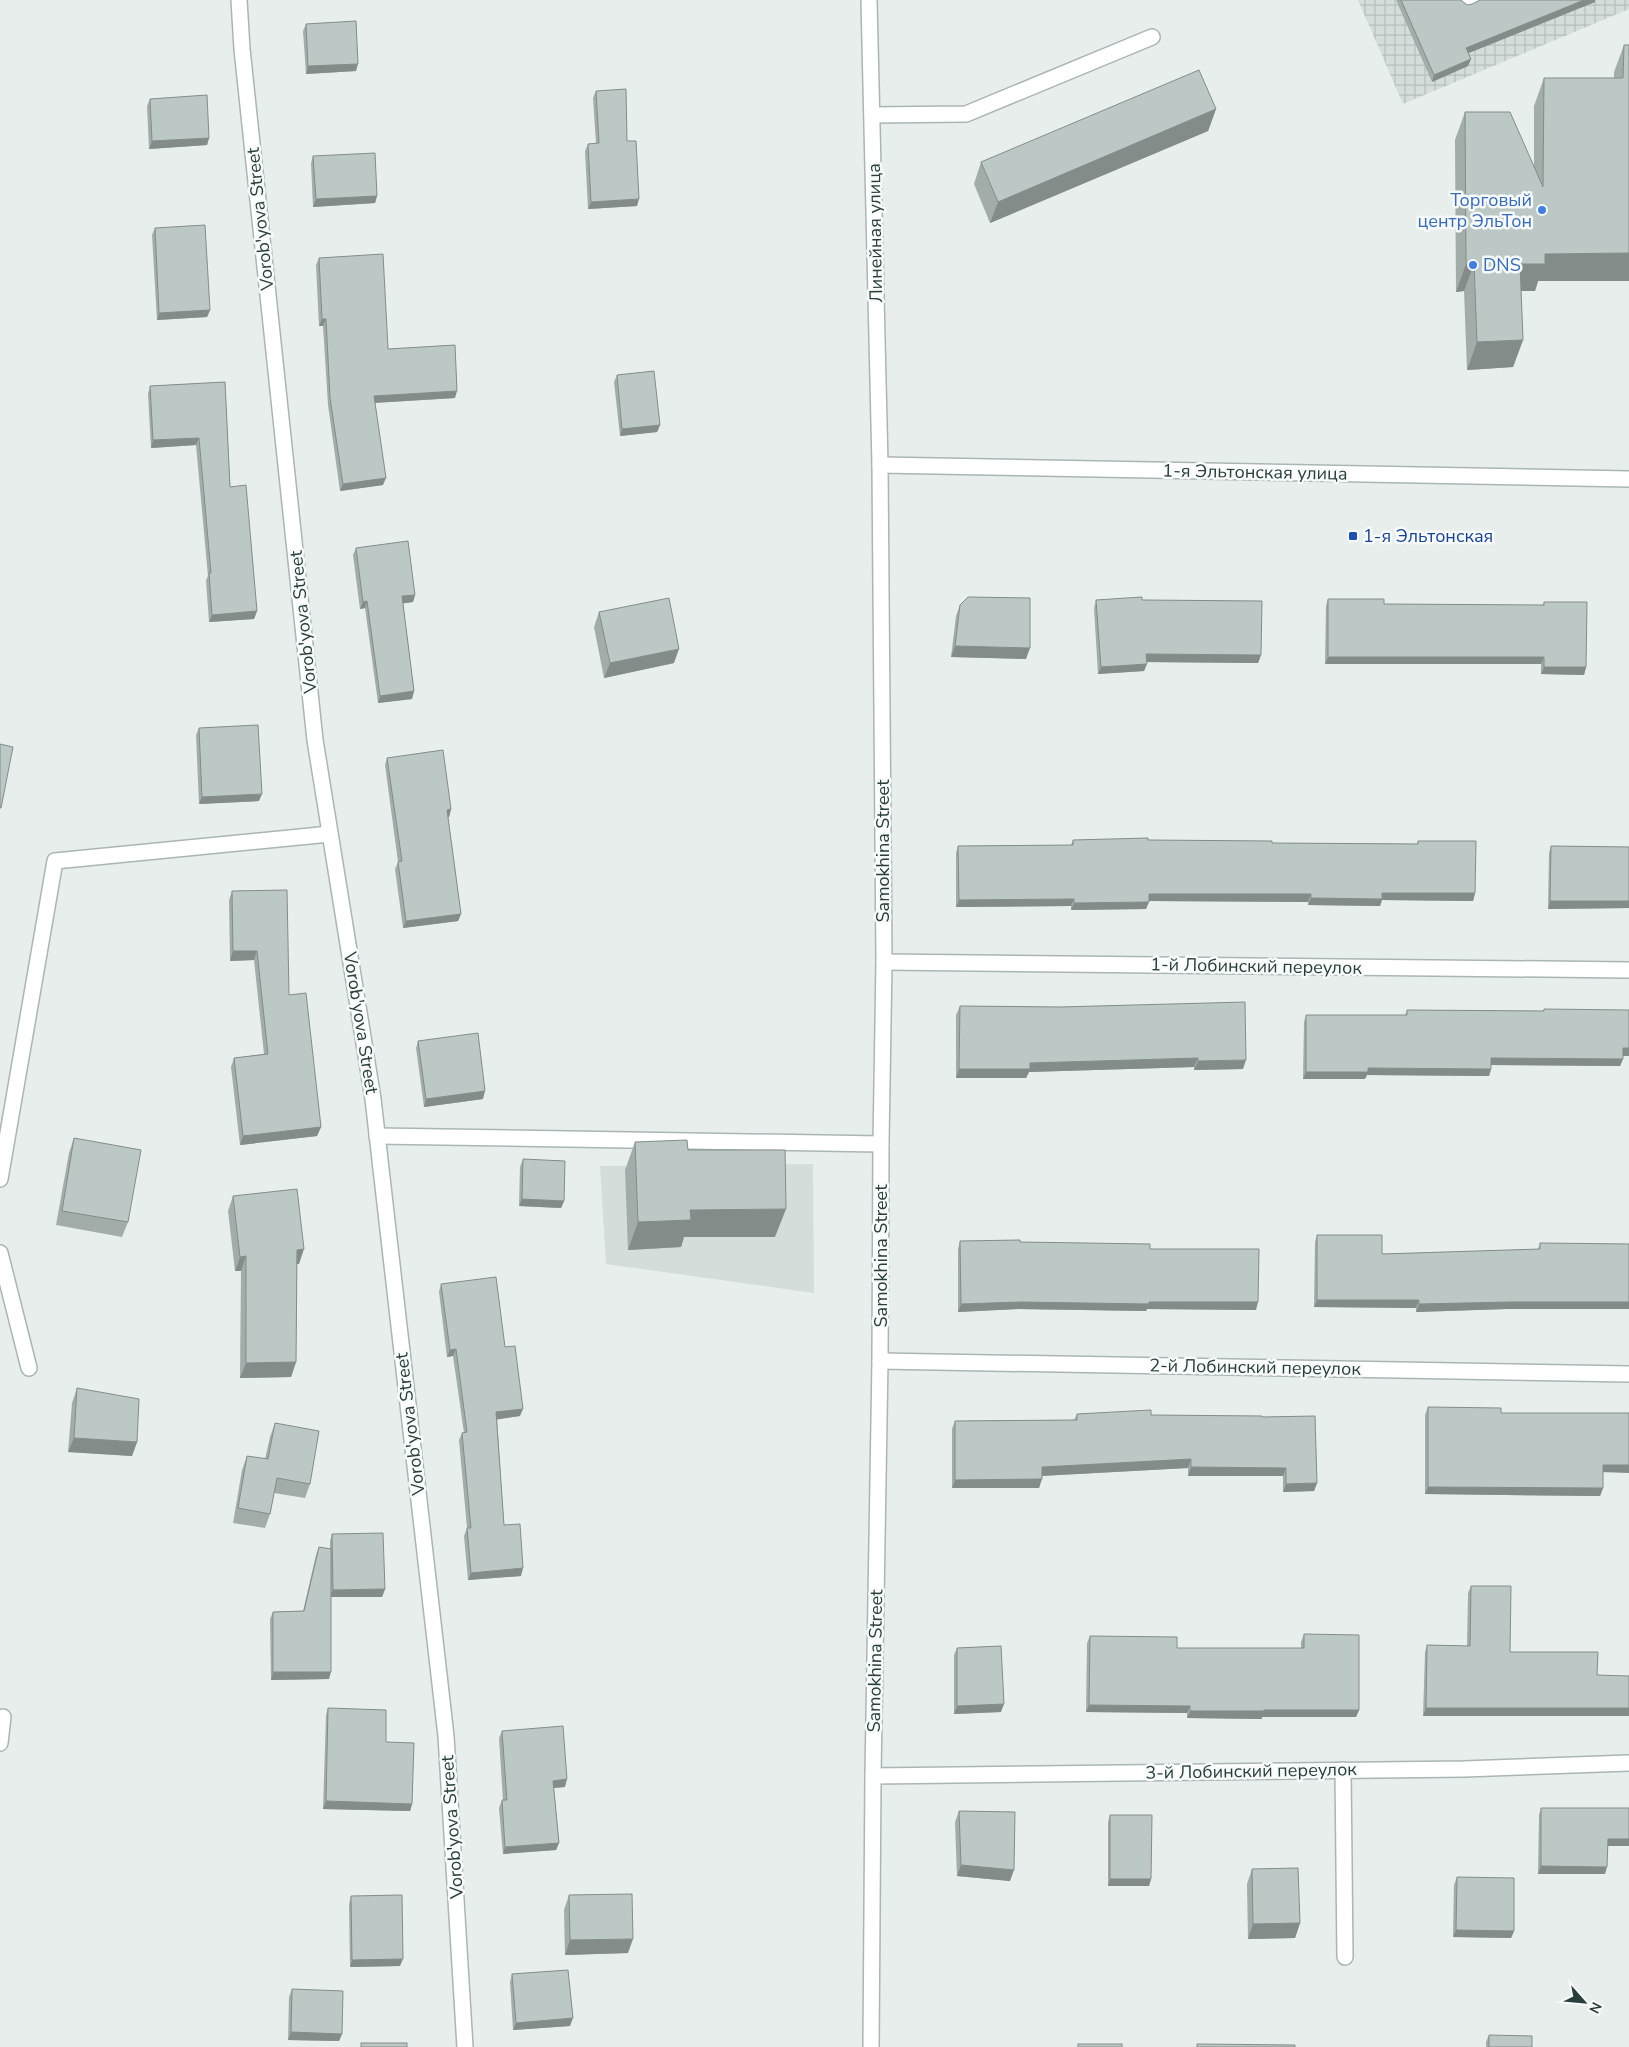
<svg xmlns="http://www.w3.org/2000/svg" width="1629" height="2047" font-family="'Nunito Sans',sans-serif">
	<style>
		.built { fill: #d5dddb }
		.industrial { fill: url(#industrial-grid) }
		.lines { fill: none; stroke-linecap: round; stroke-linejoin: round }
		.minor-casing { stroke: #aab6b4; stroke-width: 18 }
		.minor { stroke: #fff; stroke-width: 15 }
		.wall { fill: #a2aca9 }
		.shaded-wall { fill: #848c8a }
		.building { fill: #bcc8c5; stroke: #848c8a }
		.shop-dot { fill: #3f7fe0; stroke: #f7faf9; stroke-width: 2 }
		.transit-dot { fill: #1a4fb4; stroke: #f7faf9; stroke-width: 2 }
		.labels { text-anchor: middle; stroke-width: 5; stroke-linejoin: round; paint-order: stroke }
		.shop-label { font-size: 18px; fill: #366cbe; stroke: #f7faf9; text-anchor: end }
		.street-label { font-size: 18px; fill: #273e3c; stroke: #f7faf9 }
		.transit-label { font-size: 18px; fill: #164399; stroke: #f7faf9; text-anchor: start }
	</style>
	<defs>
		<pattern id="industrial-grid" width="8" height="8" patternUnits="userSpaceOnUse" patternTransform="scale(1.25)"><rect width="8" height="8" fill="#d5dddb"/><path d="M0 4h8M4 0v8" fill="none" stroke="#b7bfbd"/></pattern>
	</defs>
	<rect width="100%" height="100%" fill="#e7eeec"/>
	<!-- built -->
	<polygon class="built" points="813,1164 814,1293 606,1264 600,1166"/>
	<!-- industrial -->
	<polygon class="industrial" points="1358,0 1629,0 1629,9 1403,104"/>
	<g class="lines">
		<defs>
			<g id="minor">
				<polyline points="239,0 242,49 315,740 373,1099 446,1736 465,2047"/>
				<polyline points="869,0 880,465 884,962 881,1144 880,1361 873,1776 871,2047"/>
				<polyline points="1465,0 1466,3 1473,0"/>
				<polyline points="872,115 966,114 1152,37"/>
				<polyline points="880,465 1629,479"/>
				<polyline points="884,962 1629,970"/>
				<polyline points="377,1136 881,1144"/>
				<polyline points="0,1179 55,861 330,834"/>
				<polyline points="0,1253 29,1368"/>
				<polyline points="880,1361 1629,1374"/>
				<polyline points="0,1743 3,1717"/>
				<polyline points="1343,1770 1345,1957"/>
				<polyline points="873,1776 1464,1769 1629,1763"/>
			</g>
		</defs>
		<!-- minor casing -->
		<use href="#minor" class="minor-casing"/>
		<!-- minor -->
		<use href="#minor" class="minor"/>
	</g>
	<!-- wall -->
	<g class="wall">
		<polygon points="1396,0 1461,0 1467,5 1595,2 1468,53 1471,59 1468,66 1432,82"/>
		<polygon points="306,24 356,71 306,74 303,31"/>
		<polygon points="1624,45 1629,45 1629,281 1538,281 1535,291 1521,291 1523,340 1513,367 1467,370 1464,291 1456,292 1455,140 1465,112 1534,165 1534,106 1544,78 1614,78 1614,72"/>
		<polygon points="596,91 637,206 588,209 585,151 588,144 596,143 593,98"/>
		<polygon points="150,99 209,138 207,145 149,149 147,106"/>
		<polygon points="1216,109 1208,131 990,223 974,184 981,162"/>
		<polygon points="313,156 377,196 375,203 313,207 311,163"/>
		<polygon points="155,228 210,310 207,317 157,320 152,235"/>
		<polygon points="319,258 388,349 455,398 375,403 383,485 340,491 328,405 323,326 319,326 316,265"/>
		<polygon points="617,375 660,425 657,432 620,436 614,382"/>
		<polygon points="225,382 230,487 257,611 254,619 209,622 206,580 208,576 196,445 151,448 148,394 150,386"/>
		<polygon points="356,548 415,595 413,602 403,603 414,691 412,699 378,703 365,608 360,609 353,555"/>
		<polygon points="1328,599 1384,604 1543,605 1544,602 1586,667 1584,675 1541,674 1541,664 1325,664 1326,606"/>
		<polygon points="1096,600 1142,600 1261,655 1258,663 1146,662 1144,671 1098,674 1094,608"/>
		<polygon points="960,605 1026,659 951,657 956,616"/>
		<polygon points="599,612 674,663 604,678 594,627"/>
		<polygon points="199,728 259,801 199,804 196,735"/>
		<polygon points="387,758 451,809 449,817 448,817 461,914 458,921 403,928 395,869 398,862 385,765"/>
		<polygon points="1073,840 1148,840 1272,843 1417,844 1418,841 1475,893 1473,901 1382,900 1380,906 1308,905 1308,902 1149,901 1146,909 1071,910 1071,906 956,907 956,853 958,846 1071,845"/>
		<polygon points="1551,846 1629,847 1629,908 1548,909 1549,853"/>
		<polygon points="232,891 289,995 321,1127 317,1136 240,1145 231,1067 234,1058 264,1054 254,960 230,961 229,900"/>
		<polygon points="960,1006 1060,1007 1243,1069 1194,1070 1194,1067 1029,1072 1026,1078 956,1078 956,1015"/>
		<polygon points="1544,1009 1623,1056 1623,1059 1620,1066 1491,1065 1491,1069 1489,1076 1367,1075 1365,1079 1303,1079 1304,1022 1306,1015 1405,1015 1407,1010 1543,1011"/>
		<polygon points="418,1041 483,1099 424,1107 416,1048"/>
		<polygon points="74,1138 128,1222 122,1237 56,1225 69,1153"/>
		<polygon points="635,1142 688,1150 775,1237 684,1237 681,1247 628,1250 625,1170"/>
		<polygon points="523,1159 564,1201 561,1208 519,1206 520,1167"/>
		<polygon points="233,1196 299,1264 297,1264 296,1362 291,1377 240,1378 241,1271 235,1271 228,1211"/>
		<polygon points="1317,1235 1382,1254 1538,1249 1540,1243 1629,1244 1629,1309 1507,1309 1416,1312 1416,1308 1314,1307 1315,1242"/>
		<polygon points="960,1241 1020,1242 1150,1249 1256,1310 1147,1309 1146,1311 1018,1309 958,1312 958,1249"/>
		<polygon points="441,1284 505,1347 520,1416 497,1419 504,1525 521,1576 468,1580 464,1536 467,1528 459,1440 462,1433 464,1433 453,1356 447,1357 439,1292"/>
		<polygon points="77,1388 137,1442 132,1456 68,1452 72,1403"/>
		<polygon points="1428,1407 1501,1413 1603,1472 1603,1488 1600,1496 1425,1494 1425,1415"/>
		<polygon points="1077,1414 1262,1417 1317,1483 1314,1491 1283,1492 1283,1476 1188,1476 1188,1468 1042,1476 1039,1488 952,1488 952,1429 955,1421 1074,1420"/>
		<polygon points="275,1423 310,1484 305,1498 274,1493 270,1514 265,1528 233,1523 242,1470 247,1456 265,1459 270,1437"/>
		<polygon points="332,1534 385,1589 382,1597 331,1597 329,1679 271,1680 270,1619 273,1612 303,1611 316,1555 319,1547 330,1549 330,1541"/>
		<polygon points="1471,1586 1511,1586 1423,1716 1425,1652 1427,1645 1467,1646 1468,1593"/>
		<polygon points="1304,1634 1359,1710 1356,1717 1262,1717 1262,1719 1187,1718 1187,1713 1086,1712 1087,1643 1090,1636 1177,1648 1301,1648 1301,1642"/>
		<polygon points="957,1648 1001,1712 954,1714 954,1655"/>
		<polygon points="328,1708 386,1742 412,1804 410,1811 323,1809 326,1715"/>
		<polygon points="502,1731 565,1787 554,1788 559,1843 556,1850 503,1854 499,1808 502,1800 503,1800 499,1738"/>
		<polygon points="1541,1808 1607,1846 1605,1874 1538,1874 1539,1815"/>
		<polygon points="959,1811 1010,1881 957,1876 955,1822"/>
		<polygon points="1110,1815 1151,1879 1149,1886 1108,1886 1108,1822"/>
		<polygon points="1252,1869 1300,1923 1295,1938 1248,1939 1247,1884"/>
		<polygon points="1457,1877 1514,1931 1511,1938 1453,1937 1454,1885"/>
		<polygon points="569,1895 628,1953 565,1955 564,1910"/>
		<polygon points="351,1896 400,1966 350,1967 349,1904"/>
		<polygon points="512,1974 570,2026 513,2030 510,1982"/>
		<polygon points="292,1989 342,2034 339,2041 288,2040 289,1997"/>
		<polygon points="1489,2035 1532,2047 1486,2047 1486,2042"/>
	</g>
	<!-- shaded-wall -->
	<g class="shaded-wall">
		<polygon points="1584,0 1595,0 1595,2 1464,55 1466,48"/>
		<polygon points="1471,59 1468,66 1432,82 1434,75"/>
		<polygon points="358,64 356,71 306,74 308,66"/>
		<polygon points="1216,109 1208,131 990,223 998,202"/>
		<polygon points="209,138 207,145 149,149 152,141"/>
		<polygon points="377,196 375,203 313,207 316,199"/>
		<polygon points="639,199 637,206 588,209 591,202"/>
		<polygon points="1629,253 1629,281 1538,281 1535,291 1510,291 1520,264 1545,254"/>
		<polygon points="1466,264 1474,264 1464,291 1456,292"/>
		<polygon points="210,310 207,317 157,320 159,313"/>
		<polygon points="322,319 326,319 323,326 319,326"/>
		<polygon points="1523,340 1513,367 1467,370 1477,342"/>
		<polygon points="457,391 455,398 371,403 374,396"/>
		<polygon points="660,425 657,432 620,436 622,429"/>
		<polygon points="199,438 196,445 151,448 153,440"/>
		<polygon points="386,478 383,485 340,491 343,484"/>
		<polygon points="415,595 413,602 399,604 402,596"/>
		<polygon points="367,601 365,608 360,609 363,602"/>
		<polygon points="257,611 254,619 209,622 212,615"/>
		<polygon points="955,646 1030,648 1026,659 951,657"/>
		<polygon points="679,649 674,663 604,678 610,663"/>
		<polygon points="1146,654 1261,655 1258,663 1143,662"/>
		<polygon points="1328,657 1544,657 1541,664 1325,664"/>
		<polygon points="1147,664 1144,671 1098,674 1101,667"/>
		<polygon points="1544,667 1586,667 1584,675 1541,674"/>
		<polygon points="414,691 412,699 378,703 380,696"/>
		<polygon points="262,794 259,801 199,804 202,797"/>
		<polygon points="451,809 449,817 444,817 447,810"/>
		<polygon points="1382,893 1475,893 1473,901 1382,900 1380,906 1308,905 1311,898"/>
		<polygon points="1149,894 1311,894 1308,902 1146,901"/>
		<polygon points="1074,899 1071,906 956,907 959,900"/>
		<polygon points="1550,901 1629,901 1629,908 1548,909"/>
		<polygon points="1149,902 1146,909 1071,910 1074,903"/>
		<polygon points="461,914 458,921 403,928 406,921"/>
		<polygon points="233,951 257,951 254,960 230,961"/>
		<polygon points="1623,1048 1629,1048 1629,1056 1621,1056"/>
		<polygon points="1198,1058 1194,1067 1029,1072 1026,1078 956,1078 959,1069 1030,1063"/>
		<polygon points="1491,1058 1623,1059 1620,1066 1489,1065"/>
		<polygon points="1246,1060 1243,1069 1194,1070 1198,1061"/>
		<polygon points="1368,1068 1491,1069 1489,1076 1367,1075 1365,1079 1303,1079 1306,1072"/>
		<polygon points="485,1091 483,1099 424,1107 426,1099"/>
		<polygon points="321,1127 317,1136 240,1145 243,1136"/>
		<polygon points="522,1199 564,1201 561,1208 519,1206"/>
		<polygon points="786,1209 775,1237 684,1237 681,1247 628,1250 638,1222 690,1210"/>
		<polygon points="304,1249 299,1264 292,1264 297,1250"/>
		<polygon points="246,1256 241,1271 235,1271 240,1257"/>
		<polygon points="1317,1300 1419,1300 1416,1308 1314,1307"/>
		<polygon points="1021,1302 1258,1302 1256,1310 1147,1309 1146,1311 1018,1309 958,1312 961,1304"/>
		<polygon points="1509,1302 1629,1302 1629,1309 1507,1309 1416,1312 1419,1304"/>
		<polygon points="456,1349 453,1356 447,1357 450,1350"/>
		<polygon points="296,1362 291,1377 240,1378 246,1363"/>
		<polygon points="523,1409 520,1416 494,1420 496,1412"/>
		<polygon points="74,1438 137,1442 132,1456 68,1452"/>
		<polygon points="1191,1459 1188,1468 1039,1476 1042,1467"/>
		<polygon points="1603,1465 1629,1465 1629,1473 1600,1472"/>
		<polygon points="1191,1467 1286,1468 1283,1476 1188,1476"/>
		<polygon points="1042,1479 1039,1488 952,1488 955,1480"/>
		<polygon points="1317,1483 1314,1491 1283,1492 1286,1484"/>
		<polygon points="1428,1487 1603,1488 1600,1496 1425,1494"/>
		<polygon points="523,1568 521,1576 468,1580 471,1573"/>
		<polygon points="385,1589 382,1597 330,1597 333,1590"/>
		<polygon points="273,1672 331,1672 329,1679 271,1680"/>
		<polygon points="1004,1704 1001,1712 954,1714 957,1706"/>
		<polygon points="1089,1705 1190,1706 1187,1713 1086,1712"/>
		<polygon points="1426,1708 1629,1708 1629,1716 1423,1716"/>
		<polygon points="1264,1710 1359,1710 1356,1717 1262,1717 1262,1719 1187,1718 1190,1711"/>
		<polygon points="567,1779 565,1787 551,1788 553,1781"/>
		<polygon points="326,1801 412,1804 410,1811 323,1809"/>
		<polygon points="1608,1839 1629,1839 1629,1846 1605,1846"/>
		<polygon points="559,1843 556,1850 503,1854 505,1847"/>
		<polygon points="961,1865 1014,1870 1010,1881 957,1876"/>
		<polygon points="1541,1866 1607,1867 1605,1874 1538,1874"/>
		<polygon points="1110,1879 1151,1879 1149,1886 1108,1886"/>
		<polygon points="1300,1923 1295,1938 1248,1939 1253,1924"/>
		<polygon points="1456,1930 1514,1931 1511,1938 1453,1937"/>
		<polygon points="633,1939 628,1953 565,1955 570,1940"/>
		<polygon points="403,1959 400,1966 350,1967 352,1960"/>
		<polygon points="573,2018 570,2026 513,2030 516,2023"/>
		<polygon points="291,2032 342,2034 339,2041 288,2040"/>
	</g>
	<!-- building -->
	<g class="building">
		<polygon points="1401,0 1461,0 1467,5 1472,4 1480,0 1584,0 1466,48 1471,59 1434,75"/>
		<polygon points="356,21 358,64 308,66 306,24"/>
		<polygon points="1624,45 1629,45 1629,253 1545,254 1545,264 1520,264 1523,340 1477,342 1474,264 1466,264 1465,112 1510,112 1543,187 1544,78 1623,78"/>
		<polygon points="1199,70 1216,109 998,202 981,162"/>
		<polygon points="626,89 627,141 636,141 639,199 591,202 588,144 599,143 596,91"/>
		<polygon points="207,95 209,138 152,141 150,99"/>
		<polygon points="375,153 377,196 316,199 313,156"/>
		<polygon points="205,225 210,310 159,313 155,228"/>
		<polygon points="383,254 388,349 455,345 457,391 374,396 386,478 343,484 330,398 326,319 322,319 319,258"/>
		<polygon points="654,371 660,425 622,429 617,375"/>
		<polygon points="225,382 230,487 246,485 257,611 212,615 209,573 211,573 199,438 153,440 150,386"/>
		<polygon points="408,541 415,595 402,596 414,691 380,696 367,601 363,602 356,548"/>
		<polygon points="968,597 1030,598 1030,648 955,646 960,605"/>
		<polygon points="1142,597 1142,600 1262,601 1261,655 1146,654 1147,664 1101,667 1096,600"/>
		<polygon points="669,598 679,649 610,663 599,612"/>
		<polygon points="1328,599 1384,599 1384,604 1544,605 1544,602 1587,602 1586,667 1544,667 1544,657 1328,657"/>
		<polygon points="258,725 262,794 202,797 199,728"/>
		<polygon points="0,744 13,747 1,808 0,808"/>
		<polygon points="443,750 451,809 447,810 461,914 406,921 398,862 402,861 387,758"/>
		<polygon points="1148,838 1148,840 1272,841 1272,843 1418,844 1418,841 1476,841 1475,893 1382,893 1382,899 1311,898 1311,894 1149,894 1149,902 1074,903 1074,899 959,900 958,846 1073,845 1073,840"/>
		<polygon points="1551,846 1629,847 1629,901 1550,901"/>
		<polygon points="287,890 289,995 306,993 321,1127 243,1136 234,1058 268,1054 257,951 233,951 232,891"/>
		<polygon points="1245,1002 1246,1060 1198,1061 1198,1058 1030,1063 1030,1069 959,1069 960,1006 1060,1007"/>
		<polygon points="1544,1009 1629,1010 1629,1048 1623,1048 1623,1059 1491,1058 1491,1069 1368,1068 1368,1072 1306,1072 1306,1015 1407,1015 1407,1010 1544,1011"/>
		<polygon points="478,1033 485,1091 426,1099 418,1041"/>
		<polygon points="74,1138 141,1150 128,1222 62,1211"/>
		<polygon points="687,1140 688,1150 785,1150 786,1209 690,1210 691,1220 638,1222 635,1142"/>
		<polygon points="523,1159 565,1161 564,1201 522,1199"/>
		<polygon points="297,1189 304,1249 297,1250 296,1362 246,1363 246,1256 240,1257 233,1196"/>
		<polygon points="1317,1235 1382,1235 1382,1254 1540,1249 1540,1243 1629,1244 1629,1302 1509,1302 1419,1304 1419,1300 1317,1300"/>
		<polygon points="1020,1240 1020,1242 1150,1244 1150,1249 1259,1249 1258,1302 1149,1302 1149,1304 1021,1302 961,1304 960,1241"/>
		<polygon points="496,1277 505,1347 515,1346 523,1409 496,1412 504,1525 520,1524 523,1568 471,1573 467,1528 471,1528 462,1433 467,1432 456,1349 450,1350 441,1284"/>
		<polygon points="77,1388 139,1399 137,1442 74,1438"/>
		<polygon points="1428,1407 1501,1408 1501,1413 1629,1413 1629,1465 1603,1465 1603,1488 1428,1487"/>
		<polygon points="1151,1410 1151,1415 1262,1416 1262,1417 1315,1416 1317,1483 1286,1484 1286,1468 1191,1467 1191,1459 1042,1467 1042,1479 955,1480 955,1421 1077,1420 1077,1414"/>
		<polygon points="275,1423 319,1431 310,1484 277,1478 270,1514 238,1508 247,1456 268,1459"/>
		<polygon points="383,1533 385,1589 333,1590 332,1534"/>
		<polygon points="319,1547 331,1549 331,1672 273,1672 273,1612 304,1611"/>
		<polygon points="1471,1586 1511,1586 1510,1652 1598,1652 1597,1675 1629,1676 1629,1708 1426,1708 1427,1645 1470,1646"/>
		<polygon points="1304,1634 1359,1635 1359,1710 1264,1710 1264,1711 1190,1711 1190,1706 1089,1705 1090,1636 1177,1637 1177,1648 1304,1648"/>
		<polygon points="1001,1646 1004,1704 957,1706 957,1648"/>
		<polygon points="328,1708 386,1710 386,1742 414,1743 412,1804 326,1801"/>
		<polygon points="563,1726 567,1779 553,1781 559,1843 505,1847 502,1800 507,1800 502,1731"/>
		<polygon points="1541,1808 1629,1808 1629,1839 1608,1839 1607,1867 1541,1866"/>
		<polygon points="959,1811 1015,1812 1014,1870 961,1865"/>
		<polygon points="1110,1815 1152,1815 1151,1879 1110,1879"/>
		<polygon points="1298,1868 1300,1923 1253,1924 1252,1869"/>
		<polygon points="1457,1877 1514,1878 1514,1931 1456,1930"/>
		<polygon points="632,1894 633,1939 570,1940 569,1895"/>
		<polygon points="402,1895 403,1959 352,1960 351,1896"/>
		<polygon points="568,1970 573,2018 516,2023 512,1974"/>
		<polygon points="292,1989 343,1991 342,2034 291,2032"/>
		<polygon points="1489,2035 1532,2036 1532,2047 1489,2047"/>
		<rect x="361" y="2043" width="46" height="4"/>
		<rect x="1078" y="2044" width="44" height="3"/>
		<polygon points="1197,2044 1295,2045 1295,2047 1197,2047"/>
	</g>
	<!-- markers -->
	<g class="shop-dot">
		<circle cx="1542" cy="210" r="5"/>
		<circle cx="1473" cy="265" r="5"/>
	</g>
	<rect class="transit-dot" x="1348" y="531" width="10" height="10" rx="2.5"/>
	<g class="labels">
		<!-- shop labels -->
		<g class="shop-label">
			<text x="1532" y="206">Торговый<tspan x="1532" dy="21">центр ЭльТон</tspan></text>
			<text x="1483" y="271" text-anchor="start">DNS</text>
		</g>
		<!-- street labels -->
		<g class="street-label">
			<text transform="translate(260 219) rotate(-96)" y="6">Vorob'yova Street</text>
			<text transform="translate(875 233) rotate(-91)" y="6">Линейная улица</text>
			<text transform="translate(1255 472) rotate(1)" y="6">1-я Эльтонская улица</text>
			<text transform="translate(303 622) rotate(-96)" y="6">Vorob'yova Street</text>
			<text transform="translate(883 851) rotate(-90)" y="6">Samokhina Street</text>
			<text transform="translate(1256 966) rotate(1)" y="6">1-й Лобинский переулок</text>
			<text transform="translate(361 1023) rotate(81)" y="6">Vorob'yova Street</text>
			<text transform="translate(881 1256) rotate(-90)" y="6">Samokhina Street</text>
			<text transform="translate(1255 1367) rotate(1)" y="6">2-й Лобинский переулок</text>
			<text transform="translate(410 1424) rotate(-97)" y="6">Vorob'yova Street</text>
			<text transform="translate(875 1661) rotate(-89)" y="6">Samokhina Street</text>
			<text transform="translate(1251 1771) rotate(-1)" y="6">3-й Лобинский переулок</text>
			<text transform="translate(452 1827) rotate(-94)" y="6">Vorob'yova Street</text>
		</g>
		<!-- transit labels -->
		<g class="transit-label">
			<text x="1363" y="542">1-я Эльтонская</text>
		</g>
	</g>
	<!-- north arrow -->
	<g transform="translate(1584 2002) rotate(117)" stroke="#f7faf9" stroke-width="4" paint-order="stroke">
	<path d="M0-4L9 19L0 12L-9 19Z" fill="#273e3c"/>
	<text y="-8" font-size="14" font-weight="bold" text-anchor="middle" fill="#273e3c">N</text>
	</g>
</svg>
